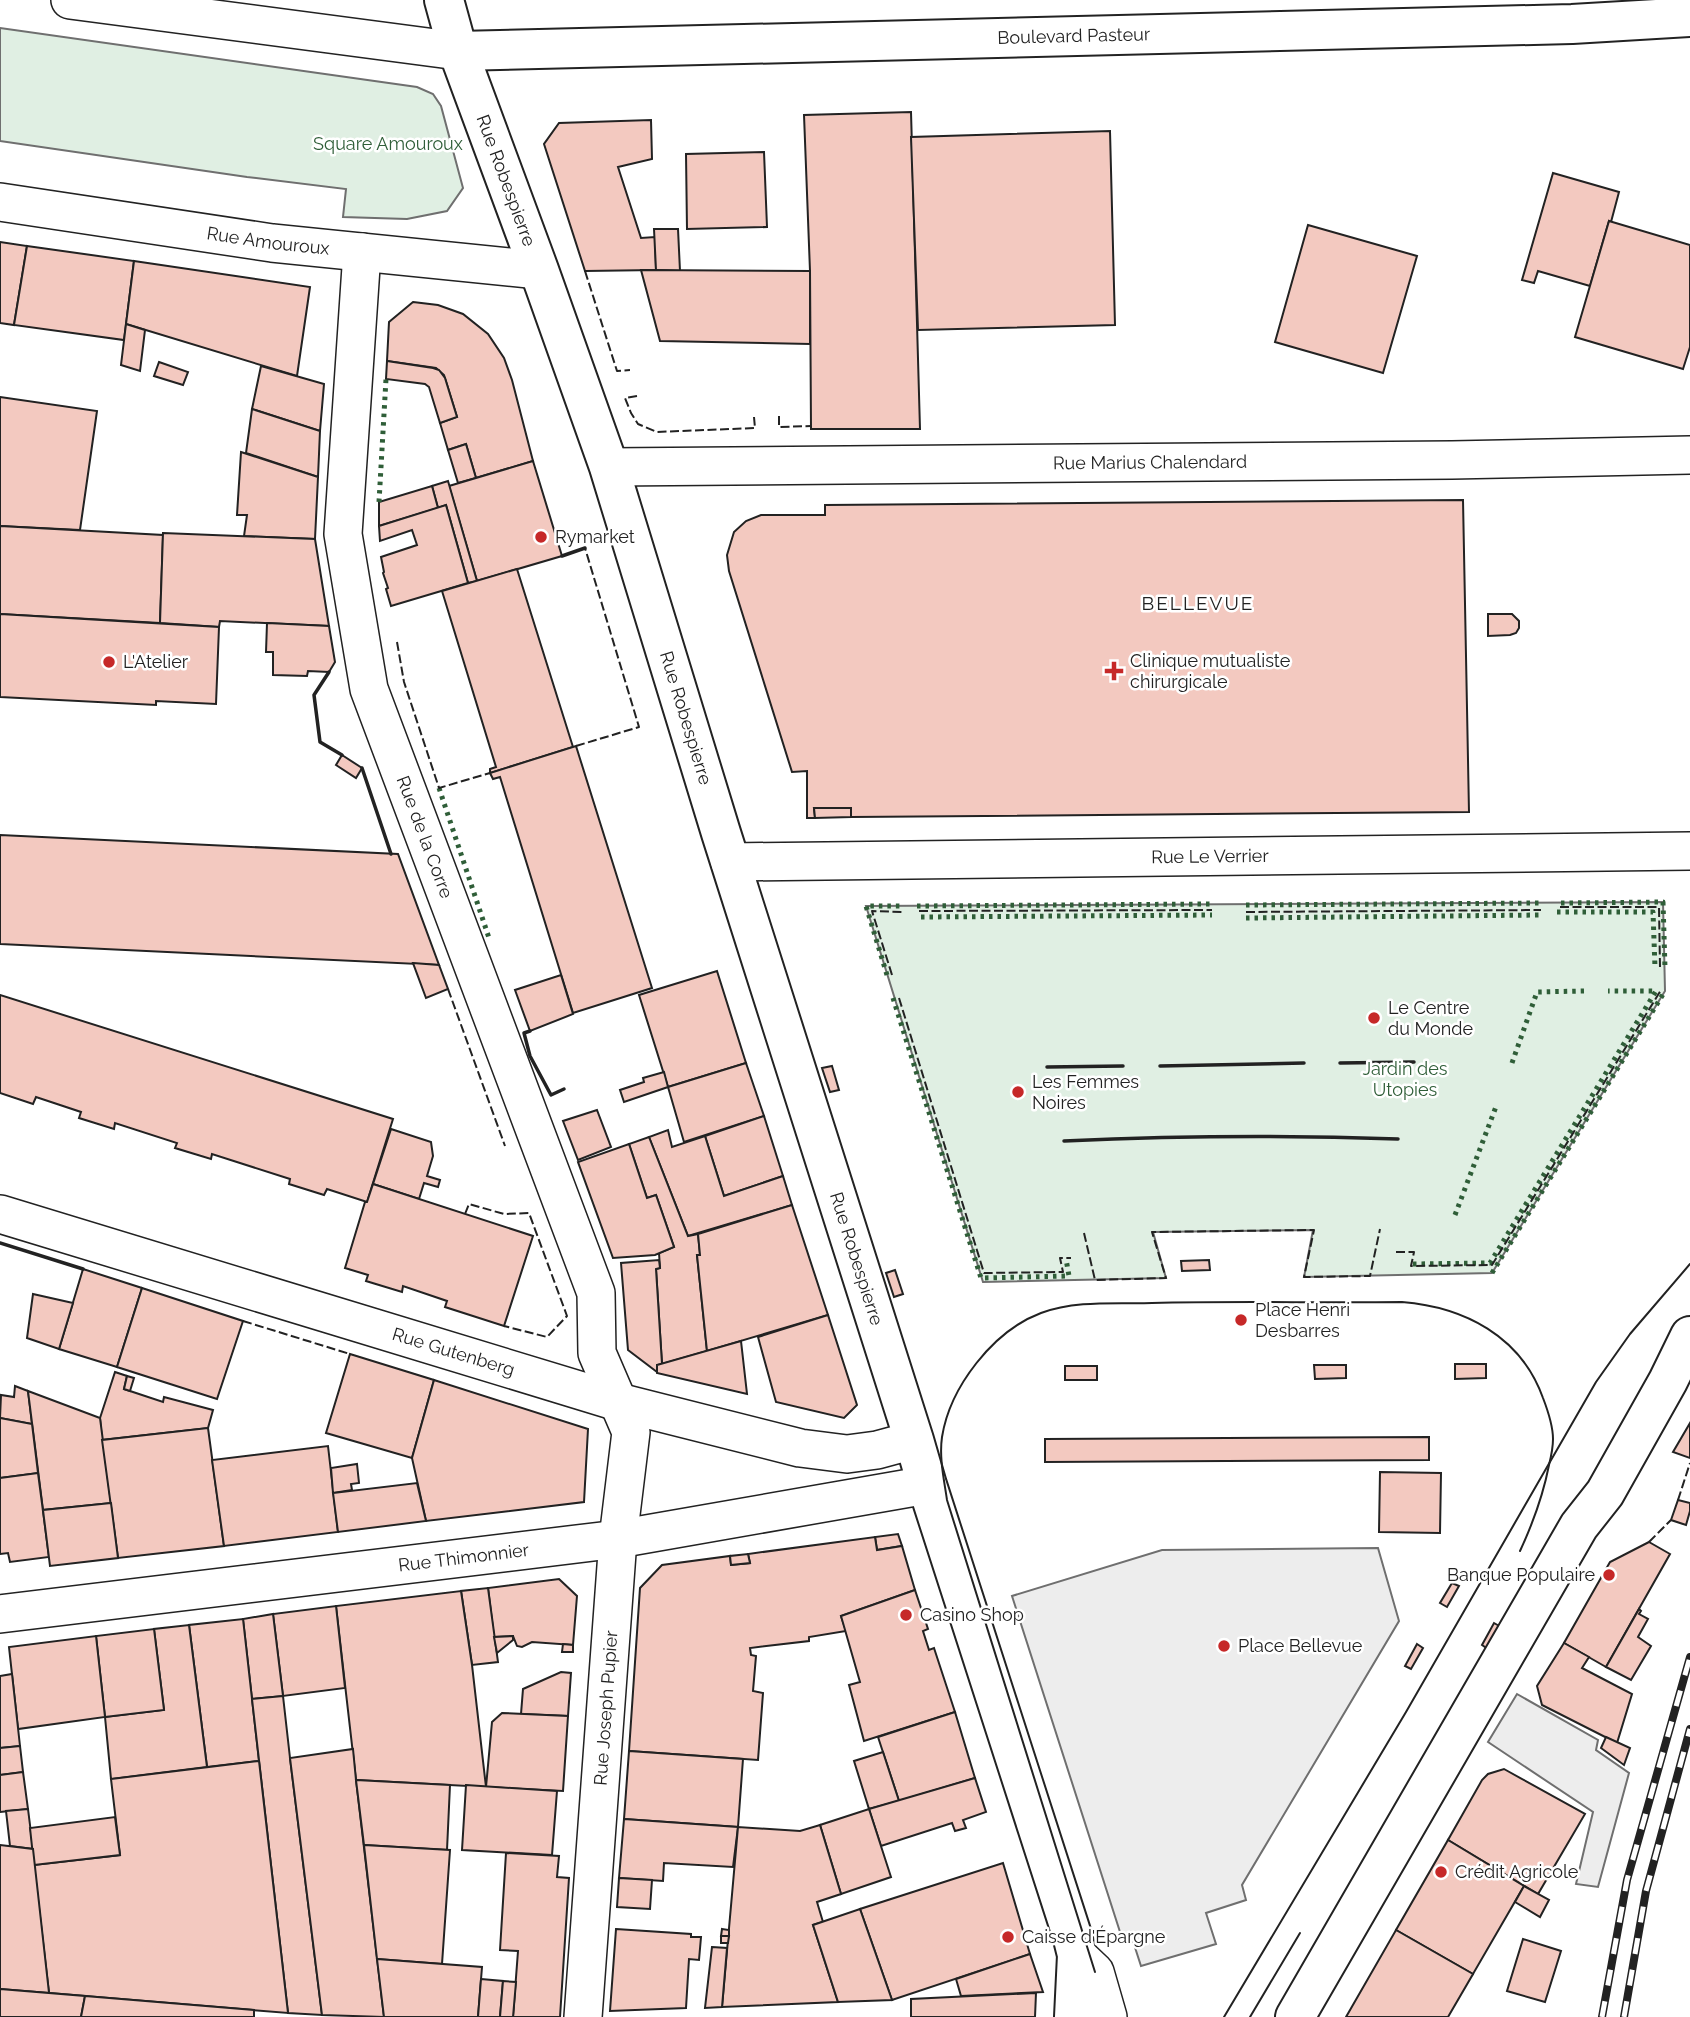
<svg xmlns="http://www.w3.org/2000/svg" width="1690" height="2017" font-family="Raleway,sans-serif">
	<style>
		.green { fill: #e0efe3; stroke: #6f6f6f; stroke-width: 2 }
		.parking { fill: #ededed; stroke: #6f6f6f; stroke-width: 2 }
		.building { fill: #f3c9c0; stroke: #222; stroke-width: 2 }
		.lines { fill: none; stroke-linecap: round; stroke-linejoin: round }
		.street-casing { stroke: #222; stroke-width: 40 }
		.secondary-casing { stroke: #222; stroke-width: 42 }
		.street { stroke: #fff; stroke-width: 37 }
		.secondary { stroke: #fff; stroke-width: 38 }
		.tram { stroke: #222; stroke-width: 2 }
		.rail-casing { stroke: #222; stroke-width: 8 }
		.rail { stroke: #fff; stroke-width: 5; stroke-dasharray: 16; stroke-linecap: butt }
		.hedge { stroke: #2f5e38; stroke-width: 5; stroke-dasharray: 3.5 5; stroke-linecap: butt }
		.fence { stroke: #222; stroke-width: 2; stroke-dasharray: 9 3.5; stroke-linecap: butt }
		.wall { stroke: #222; stroke-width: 3.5 }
		.poi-dot { fill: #c62828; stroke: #fff; stroke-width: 2.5 }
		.labels { text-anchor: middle; stroke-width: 5; stroke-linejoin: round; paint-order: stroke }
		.street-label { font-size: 18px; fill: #222; stroke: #fff }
		.park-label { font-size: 18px; fill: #2f5e38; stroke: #fff }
		.poi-label { font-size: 18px; fill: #222; stroke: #fff; text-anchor: start }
		.neighbourhood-label { font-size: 19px; letter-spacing: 2px; fill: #222; stroke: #fff }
	</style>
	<rect width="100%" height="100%" fill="#fff"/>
	<!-- green -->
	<g class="green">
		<polygon points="0,28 417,87 433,94 441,106 463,188 447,211 407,219 343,217 346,189 247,177 0,141"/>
		<polygon points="1663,902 1665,991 1492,1273 1304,1277 1313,1230 1153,1232 1166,1278 983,1282 866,906"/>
	</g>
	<!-- parking -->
	<g class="parking">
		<polygon points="1378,1548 1399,1621 1242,1885 1246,1900 1206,1913 1216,1944 1141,1966 1130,1932 1121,1935 1012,1596 1162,1550"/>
		<polygon points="1517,1694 1598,1740 1596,1750 1629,1773 1598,1887 1576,1884 1593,1812 1488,1742"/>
	</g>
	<!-- building -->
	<g class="building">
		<polygon points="911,112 920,429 811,429 810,271 804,115"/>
		<polygon points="651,120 652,159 618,167 641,238 655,237 656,270 585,271 544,144 559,123"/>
		<polygon points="1110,131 1115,325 918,330 911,137"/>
		<polygon points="764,152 767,227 687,229 686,154"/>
		<polygon points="1553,173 1619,192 1611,222 1609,221 1590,286 1538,271 1534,283 1522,280"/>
		<polygon points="1609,221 1690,245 1690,347 1683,369 1575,337"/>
		<polygon points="1308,225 1417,256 1383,373 1275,342"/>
		<polygon points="654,229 678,229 680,271 656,270"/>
		<polygon points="0,242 27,246 14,325 0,323"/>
		<polygon points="27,246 134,261 124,340 14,325"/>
		<polygon points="134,261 310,287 297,376 126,324"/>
		<polygon points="641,270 810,271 810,344 660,341"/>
		<polygon points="413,302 438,305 463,314 488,334 504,358 512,380 533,461 476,478 466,444 448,450 440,423 457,417 444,375 436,368 387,361 389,322"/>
		<polygon points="126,324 145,330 140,371 121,365"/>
		<polygon points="387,361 433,368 439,370 445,378 457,417 440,423 429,387 425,384 386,379"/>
		<polygon points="159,362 188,372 183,385 154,376"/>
		<polygon points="261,366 324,384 320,431 252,409"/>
		<polygon points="0,397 97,411 80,530 0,526"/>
		<polygon points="252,409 320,431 318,477 246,453"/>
		<polygon points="466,444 476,478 458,483 448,450"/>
		<polygon points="241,452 318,477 315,539 244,536 247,515 237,515"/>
		<polygon points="533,461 562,556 477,581 449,486"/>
		<polygon points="448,481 477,581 468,583 446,505 438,508 432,486"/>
		<polygon points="432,486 438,508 379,526 379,502"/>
		<polygon points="1463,500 1469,812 851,817 851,808 814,808 815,818 807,818 807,771 792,772 729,571 727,555 734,532 746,521 761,515 825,515 825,505"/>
		<polygon points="446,505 468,583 391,606 386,589 388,588 383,573 384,572 381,557 417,545 412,530 380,541 379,526"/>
		<polygon points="0,526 163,535 160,623 0,614"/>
		<polygon points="163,533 315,539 329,626 220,621 219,627 160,623"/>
		<polygon points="517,569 573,747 490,773 490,769 496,767 442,591"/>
		<polygon points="0,614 219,627 216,704 156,701 156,705 0,697"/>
		<polygon points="1488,614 1512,614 1519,621 1519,628 1516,633 1510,635 1488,636"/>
		<polygon points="267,623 329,626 335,662 329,672 308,671 307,676 273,675 273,652 266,652"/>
		<polygon points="576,746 652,988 573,1013 500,777 493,779 490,773"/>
		<polygon points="342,755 362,768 356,778 336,765"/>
		<polygon points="814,808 851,808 851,817 815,818"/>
		<polygon points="0,835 398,854 439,965 0,944"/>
		<polygon points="413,963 439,965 448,989 426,998"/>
		<polygon points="717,971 746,1063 668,1087 639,995"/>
		<polygon points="561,975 573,1014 530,1031 515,990"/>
		<polygon points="0,995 393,1119 367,1202 327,1189 324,1195 289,1184 290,1179 212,1154 211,1159 175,1148 177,1143 115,1123 114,1129 79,1118 81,1112 36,1097 33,1104 0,1093"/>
		<polygon points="746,1063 764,1116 684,1142 668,1087"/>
		<polygon points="832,1066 839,1090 830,1092 822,1068"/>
		<polygon points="664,1072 668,1087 624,1102 620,1090 644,1082 643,1078"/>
		<polygon points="597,1110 611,1147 578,1160 563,1121"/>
		<polygon points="764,1116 783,1176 724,1196 705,1136"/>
		<polygon points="391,1129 431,1142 433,1156 427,1176 440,1180 438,1187 424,1183 419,1199 373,1184"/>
		<polygon points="668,1130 672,1147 705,1136 724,1196 783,1176 792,1205 688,1236 649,1137"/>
		<polygon points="649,1137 688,1236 698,1234 700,1255 697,1255 707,1351 662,1364 656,1269 660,1268 659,1253 674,1247 656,1195 647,1198 629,1144"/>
		<polygon points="629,1144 647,1198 656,1195 674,1247 655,1255 613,1258 578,1162"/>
		<polygon points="373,1184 533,1236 504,1326 445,1307 447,1301 403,1286 402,1292 366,1281 368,1275 345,1268 365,1202 367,1202"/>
		<polygon points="792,1205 828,1315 707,1351 697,1255 700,1255 698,1234"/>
		<polygon points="659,1260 660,1268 656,1269 662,1364 657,1365 657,1372 628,1350 621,1263"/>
		<polygon points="1209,1260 1210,1270 1182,1271 1181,1261"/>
		<polygon points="83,1269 142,1288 117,1367 59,1349"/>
		<polygon points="895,1270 903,1294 894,1297 886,1273"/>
		<polygon points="142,1288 243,1321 217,1399 117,1367"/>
		<polygon points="33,1294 73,1303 59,1349 27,1338"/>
		<polygon points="828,1315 857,1405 844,1418 776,1402 758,1337"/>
		<polygon points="741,1341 747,1394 657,1373 657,1365"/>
		<polygon points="350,1354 434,1380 412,1458 326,1433"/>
		<polygon points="1455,1364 1486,1364 1486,1378 1455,1379"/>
		<polygon points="1314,1365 1346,1365 1346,1378 1315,1379"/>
		<rect x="1065" y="1366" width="32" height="14"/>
		<polygon points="115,1372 127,1376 124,1389 163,1402 164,1397 213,1410 208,1428 102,1440 100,1418"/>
		<polygon points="127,1376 134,1378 130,1391 124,1389"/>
		<polygon points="434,1380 588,1429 584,1502 426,1521 412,1458"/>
		<polygon points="15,1386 28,1391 32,1424 0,1418 1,1395 14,1397"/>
		<polygon points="28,1391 100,1418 111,1503 43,1510"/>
		<polygon points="0,1418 32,1424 38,1473 0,1478"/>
		<polygon points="1690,1423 1690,1458 1673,1452"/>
		<polygon points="208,1428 224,1546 118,1558 102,1440"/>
		<polygon points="1429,1437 1429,1460 1045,1462 1045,1439"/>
		<polygon points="328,1446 338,1532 224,1546 212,1460"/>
		<polygon points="357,1464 359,1483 351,1484 352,1490 333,1493 331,1468"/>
		<polygon points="1380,1472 1441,1473 1440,1533 1379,1532"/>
		<polygon points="38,1473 49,1557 10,1562 8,1553 0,1554 0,1478"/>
		<polygon points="417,1483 426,1521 338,1532 333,1493"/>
		<polygon points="1678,1500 1690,1503 1690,1511 1686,1525 1671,1520"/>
		<polygon points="111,1503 118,1558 50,1566 43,1510"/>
		<polygon points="898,1534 902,1546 877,1550 875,1537"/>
		<polygon points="875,1537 877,1550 902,1546 915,1590 841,1616 846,1631 809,1637 809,1641 750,1648 751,1655 756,1656 753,1691 763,1693 758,1760 629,1751 640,1588 662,1565 730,1556 731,1565 750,1563 748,1554"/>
		<polygon points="1649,1542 1670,1554 1606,1667 1564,1643 1610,1562"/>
		<polygon points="748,1554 750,1563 731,1565 730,1556"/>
		<polygon points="559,1579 577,1596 573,1645 532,1642 522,1647 517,1646 513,1636 494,1637 488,1588"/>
		<polygon points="1452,1583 1459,1586 1447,1607 1440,1603"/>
		<polygon points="488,1588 498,1662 472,1665 461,1591"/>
		<polygon points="915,1590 928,1629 923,1631 929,1650 934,1648 955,1712 864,1741 849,1685 860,1682 841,1616"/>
		<polygon points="461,1591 472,1665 486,1787 356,1780 336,1606"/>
		<polygon points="336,1606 345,1688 283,1696 273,1614"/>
		<polygon points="1639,1609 1641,1611 1639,1614 1648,1619 1638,1637 1651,1646 1631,1680 1606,1667"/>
		<polygon points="273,1614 283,1696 252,1699 243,1619"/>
		<polygon points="243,1619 259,1761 207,1767 189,1625"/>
		<polygon points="1494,1623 1501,1627 1488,1649 1482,1645"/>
		<polygon points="189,1625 207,1767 111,1779 105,1717 164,1710 154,1629"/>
		<polygon points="154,1629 164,1710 105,1717 96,1636"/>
		<polygon points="96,1636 105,1717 18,1729 9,1647"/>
		<polygon points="513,1636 513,1640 497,1653 494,1637"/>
		<polygon points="1564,1643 1589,1657 1582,1668 1632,1694 1617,1743 1542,1705 1537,1686"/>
		<polygon points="563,1644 573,1645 573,1652 562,1652"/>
		<polygon points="1417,1644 1423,1648 1411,1669 1405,1666"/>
		<polygon points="561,1672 571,1673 568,1716 521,1714 523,1689"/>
		<polygon points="12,1674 20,1746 0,1748 0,1676"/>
		<polygon points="283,1696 290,1758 322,2015 288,2013 252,1699"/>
		<polygon points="955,1712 975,1778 899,1801 878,1737"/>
		<polygon points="502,1713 568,1716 563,1791 486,1787 492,1722"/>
		<polygon points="1606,1737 1630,1748 1624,1765 1601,1748"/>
		<polygon points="20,1746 23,1772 0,1775 0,1748"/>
		<polygon points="353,1749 356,1780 384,2017 322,2015 290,1758"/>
		<polygon points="629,1751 743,1759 738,1827 624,1819"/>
		<polygon points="883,1752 899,1801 869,1809 854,1761"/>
		<polygon points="259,1761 288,2013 49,1993 34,1865 120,1855 111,1779"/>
		<polygon points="1504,1769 1585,1814 1538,1894 1448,1840 1482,1780 1488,1774"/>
		<polygon points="23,1772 28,1809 0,1812 0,1775"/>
		<polygon points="975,1778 986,1812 963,1820 966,1828 955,1831 952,1823 881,1846 869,1809"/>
		<polygon points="356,1780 450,1785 447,1850 364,1845"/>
		<polygon points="466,1785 557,1791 552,1855 462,1850"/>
		<polygon points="28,1809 33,1849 10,1846 6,1811"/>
		<polygon points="869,1809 891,1877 841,1894 820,1825"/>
		<polygon points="115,1817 120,1855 34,1865 30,1828"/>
		<polygon points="624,1819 738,1827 733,1867 664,1863 663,1881 619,1878"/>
		<polygon points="820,1825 841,1894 817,1902 823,1922 813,1925 838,2002 722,2007 738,1827 800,1831"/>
		<polygon points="1448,1840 1524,1886 1473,1974 1396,1930"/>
		<polygon points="0,1845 33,1849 49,1993 0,1989"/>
		<polygon points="364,1845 450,1850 442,1964 377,1959"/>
		<polygon points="506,1853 559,1856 557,1877 569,1878 560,2017 513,2017 518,1951 500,1950"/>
		<polygon points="1003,1863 1030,1954 892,2000 860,1909"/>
		<polygon points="619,1878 652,1880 650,1909 617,1907"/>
		<polygon points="1524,1886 1549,1900 1540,1917 1515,1902"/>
		<polygon points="860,1909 892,2000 838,2002 813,1925"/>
		<polygon points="616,1929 691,1934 691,1937 701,1937 699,1960 689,1959 686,2008 610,2011"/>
		<polygon points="722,1929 729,1930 729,1936 721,1936"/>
		<polygon points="1396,1930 1473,1974 1448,2017 1346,2017"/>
		<polygon points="721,1936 729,1936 728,1943 721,1943"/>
		<polygon points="1523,1939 1561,1951 1545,2002 1507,1991"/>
		<polygon points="712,1947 727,1948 722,2007 705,2008"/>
		<polygon points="1030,1954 1043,1992 961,1996 956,1979"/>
		<polygon points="377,1959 482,1967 478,2017 384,2017"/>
		<polygon points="481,1979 503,1981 500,2017 478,2017"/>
		<polygon points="503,1981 516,1982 513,2017 500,2017"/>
		<polygon points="0,1989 85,1996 81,2017 0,2017"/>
		<polygon points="1036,1993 1035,2017 911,2017 911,1999"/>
		<polygon points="85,1996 254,2010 254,2017 81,2017"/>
	</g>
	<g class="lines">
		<defs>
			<g id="street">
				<polyline points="70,0 458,51"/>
				<path id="s1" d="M0 202 272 243 539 270"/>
				<path id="s2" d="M362 252 343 534 369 689 596 1293 597 1353 631 1432 618 1539 583 2017"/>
				<path id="s3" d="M609 467 1452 460 1690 455"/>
				<path id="s4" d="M730 862 1690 851"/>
				<path id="s5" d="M0 1214 618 1402 800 1448 847 1454 877 1450 914 1440"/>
				<path id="s6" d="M0 1614 618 1539 927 1485"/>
				<polyline points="1077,1955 1095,1972 1108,2017"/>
			</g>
			<g id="secondary">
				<path id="s7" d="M444 0 458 51 539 270 609 467 721 833 914 1440 927 1485 1072 1935 1077 1955 1074 2017"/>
				<path id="s8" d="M458 51 1572 24 1690 17"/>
				<polyline points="1295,2017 1579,1526 1605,1493 1668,1381 1690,1336"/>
			</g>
		</defs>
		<!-- street casing -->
		<use href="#street" class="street-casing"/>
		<!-- secondary casing -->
		<use href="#secondary" class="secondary-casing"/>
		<!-- street -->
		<use href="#street" class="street"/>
		<!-- secondary -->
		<use href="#secondary" class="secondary"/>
		<!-- tram -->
		<g class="tram">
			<path d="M1095 1972 947 1500C944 1479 939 1458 942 1437 950 1387 993 1331 1041 1313 1076 1300 1115 1304 1152 1303 1235 1301 1318 1303 1402 1302 1464 1307 1521 1336 1543 1398 1548 1411 1553 1425 1553 1439 1553 1448 1551 1457 1549 1465 1543 1496 1533 1523 1520 1551"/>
			<polyline points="1224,2017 1406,1712 1596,1382 1630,1334 1690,1264"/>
			<polyline points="1250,2017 1300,1933"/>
		</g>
		<defs>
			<g id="rail">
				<polyline points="1602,2017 1627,1880 1690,1657"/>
				<polyline points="1624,2017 1646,1891 1690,1729"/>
			</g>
		</defs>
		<!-- rail casing -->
		<use href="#rail" class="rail-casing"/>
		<!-- rail -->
		<use href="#rail" class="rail"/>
		<!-- hedge -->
		<g class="hedge">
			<polyline points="379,502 386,379"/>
			<polyline points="439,788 490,941"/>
			<polyline points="1561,903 1663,902 1665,968"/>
			<polyline points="1246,905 1543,903"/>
			<polyline points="917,906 1212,904"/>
			<polyline points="1557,912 1653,912 1655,968"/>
			<polyline points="921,917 1212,915"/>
			<polyline points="1246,918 1539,915"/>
			<polyline points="887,975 866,906 900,906"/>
			<polyline points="893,998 981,1278 1069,1276 1066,1259"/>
			<polyline points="1512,1063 1537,992 1584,991"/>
			<polyline points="1455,1215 1497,1104"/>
			<polyline points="1413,1264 1490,1263 1656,991 1608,991"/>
			<polyline points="1492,1273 1665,991"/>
		</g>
		<!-- fence -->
		<g class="fence">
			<polyline points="585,271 617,371 630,370"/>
			<polyline points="637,396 625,398 631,413 638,424 657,432 755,428 754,417"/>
			<polyline points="779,416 779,427 811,426"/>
			<polyline points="397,642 404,682 439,788 490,773"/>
			<polyline points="576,746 639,727 585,548"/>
			<polyline points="1560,907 1659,907 1660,967"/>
			<polyline points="919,911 1212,910"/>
			<polyline points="1246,912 1541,910"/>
			<polyline points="892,975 872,911 902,912"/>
			<polyline points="448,989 505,1146"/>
			<polyline points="899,998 984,1273 1063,1272 1060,1258 1071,1258"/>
			<polyline points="465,1214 469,1204 504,1214 529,1213 567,1316 547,1337 504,1326"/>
			<polyline points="1084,1233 1095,1280 1166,1278 1152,1232 1314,1230 1304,1277 1370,1276 1380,1229"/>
			<polyline points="1396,1252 1414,1252 1411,1266 1492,1265 1661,990"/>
			<polyline points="243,1321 350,1354"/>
			<polyline points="1678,1500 1690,1463"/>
			<polyline points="1649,1542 1671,1520"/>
		</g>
		<!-- wall -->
		<g class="wall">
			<polyline points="562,556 585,548"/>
			<polyline points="329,672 314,695 320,742 342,755"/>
			<polyline points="362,768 391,854"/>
			<polyline points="530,1031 524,1033 530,1056 551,1095 564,1089"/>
			<polyline points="1340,1063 1414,1062"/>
			<polyline points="1160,1066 1304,1063"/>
			<polyline points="1047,1067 1123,1066"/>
			<path d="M1064 1141C1175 1136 1286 1135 1398 1139"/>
			<polyline points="0,1243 83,1269"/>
		</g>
	</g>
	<!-- markers -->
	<g class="poi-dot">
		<circle cx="541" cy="537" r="7"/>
		<circle cx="109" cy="662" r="7"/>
		<path d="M1110.5 660.5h7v7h7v7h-7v7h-7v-7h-7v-7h7z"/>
		<circle cx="1374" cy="1018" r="7"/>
		<circle cx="1018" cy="1092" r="7"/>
		<circle cx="1241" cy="1320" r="7"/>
		<circle cx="1609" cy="1575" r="7"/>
		<circle cx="906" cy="1615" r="7"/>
		<circle cx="1224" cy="1646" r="7"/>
		<circle cx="1441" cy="1872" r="7"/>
		<circle cx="1008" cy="1937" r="7"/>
	</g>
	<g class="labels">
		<!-- street labels -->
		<g class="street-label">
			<text dy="6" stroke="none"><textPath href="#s8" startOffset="616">Boulevard Pasteur</textPath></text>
			<text dy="6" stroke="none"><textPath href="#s7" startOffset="191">Rue Robespierre</textPath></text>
			<text dy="6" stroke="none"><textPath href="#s1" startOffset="271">Rue Amouroux</textPath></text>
			<text dy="6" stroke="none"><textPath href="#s3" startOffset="541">Rue Marius Chalendard</textPath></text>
			<text dy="6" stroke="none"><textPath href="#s7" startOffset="758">Rue Robespierre</textPath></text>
			<text dy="6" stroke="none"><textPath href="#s2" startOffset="598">Rue de la Corre</textPath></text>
			<text dy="6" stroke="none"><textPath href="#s4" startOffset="480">Rue Le Verrier</textPath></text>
			<text dy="6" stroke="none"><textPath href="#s7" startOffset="1325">Rue Robespierre</textPath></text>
			<text dy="6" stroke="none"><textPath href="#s5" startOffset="474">Rue Gutenberg</textPath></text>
			<text dy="6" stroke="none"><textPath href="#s6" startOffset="467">Rue Thimonnier</textPath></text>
			<text transform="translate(606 1708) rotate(-86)" y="6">Rue Joseph Pupier</text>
		</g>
		<!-- park labels -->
		<g class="park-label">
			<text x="388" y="150">Square Amouroux</text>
			<text x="1405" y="1075">Jardin des<tspan x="1405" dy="21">Utopies</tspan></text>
		</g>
		<!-- poi labels -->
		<g class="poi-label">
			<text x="555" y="543">Rymarket</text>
			<text x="1130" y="667">Clinique mutualiste<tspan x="1130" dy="21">chirurgicale</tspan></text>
			<text x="123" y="668">L'Atelier</text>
			<text x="1388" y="1014">Le Centre<tspan x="1388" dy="21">du Monde</tspan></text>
			<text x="1032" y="1088">Les Femmes<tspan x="1032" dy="21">Noires</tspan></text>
			<text x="1255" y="1316">Place Henri<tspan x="1255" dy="21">Desbarres</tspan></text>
			<text x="1595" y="1581" text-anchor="end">Banque Populaire</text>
			<text x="920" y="1621">Casino Shop</text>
			<text x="1238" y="1652">Place Bellevue</text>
			<text x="1455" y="1878">Crédit Agricole</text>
			<text x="1022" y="1943">Caisse d'Épargne</text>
		</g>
		<!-- neighbourhood labels -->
		<g class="neighbourhood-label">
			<text x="1198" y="610">BELLEVUE</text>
		</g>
	</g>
</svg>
